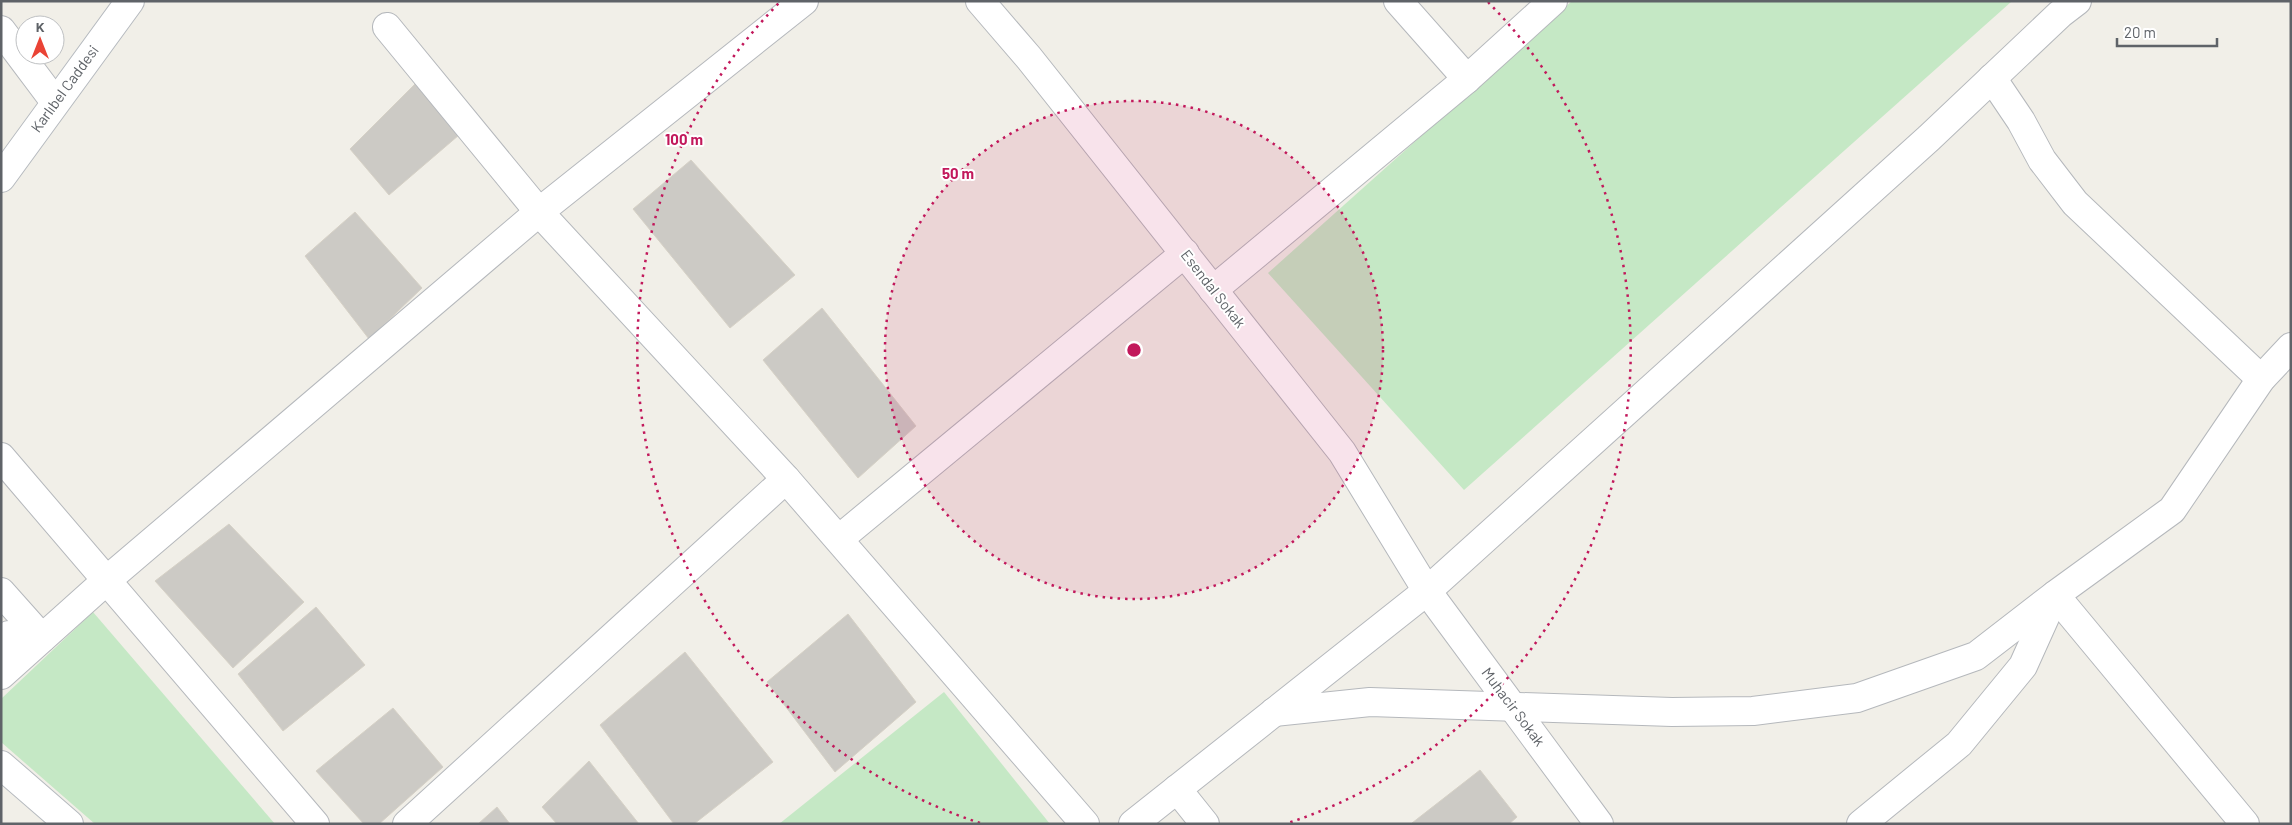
<svg xmlns="http://www.w3.org/2000/svg" width="2292" height="825" font-family="Barlow,sans-serif">
	<style>
		.green { fill: #c5e8c5 }
		.building { fill: #cccac5; stroke: #d6d1c6 }
		.lines { fill: none; stroke-linecap: round; stroke-linejoin: round }
		.street-casing { stroke: #b5b8bc; stroke-width: 30 }
		.secondary-casing { stroke: #b6babf; stroke-width: 30 }
		.street { stroke: #fff; stroke-width: 28 }
		.secondary { stroke: #fff; stroke-width: 28 }
		.ring { fill: none; stroke: #c2185b; stroke-width: 2.5; stroke-dasharray: 2.5 5 }
		.labels { text-anchor: middle; stroke-width: 4; stroke-linejoin: round; paint-order: stroke }
		.street-label { font-size: 15px; fill: #5f6368; stroke: #fff }
		.centre { fill: #c2185b; stroke: #fff; stroke-width: 2.5 }
		.ring-label { font-size: 15px; text-anchor: middle; font-weight: bold; fill: #c2185b; stroke: #fff; stroke-width: 4; stroke-linejoin: round; paint-order: stroke }
	</style>
	<rect width="100%" height="100%" fill="#f1efe8"/>
	<!-- green -->
	<g class="green">
		<polygon points="1572,1 2011,2 1464,490 1268,273"/>
		<polygon points="93,612 275,824 95,824 1,742 1,699"/>
		<polygon points="944,692 1050,824 779,824"/>
	</g>
	<!-- building -->
	<g class="building">
		<polygon points="415,84 459,135 389,195 350,149"/>
		<polygon points="691,160 795,275 730,328 633,209"/>
		<polygon points="355,212 422,288 369,339 305,256"/>
		<polygon points="822,308 916,426 858,478 763,360"/>
		<polygon points="229,524 304,602 233,668 155,581"/>
		<polygon points="316,607 365,665 283,731 238,674"/>
		<polygon points="848,614 916,702 835,772 767,682"/>
		<polygon points="685,652 773,762 694,824 674,824 600,725"/>
		<polygon points="393,708 443,767 379,824 364,824 316,771"/>
		<polygon points="589,761 639,824 557,824 542,807"/>
		<polygon points="1480,770 1517,817 1509,824 1412,823"/>
		<polygon points="497,807 510,824 478,824"/>
	</g>
	<g class="lines">
		<defs>
			<g id="street">
				<polyline points="980,1 1029,58 1342,452 1427,591 1599,824"/>
				<polyline points="1398,1 1467,79"/>
				<polyline points="387,27 539,212 786,479 1085,824"/>
				<polyline points="1,30 55,102"/>
				<polyline points="1992,78 2021,121 2042,160 2075,203 2261,379"/>
				<polyline points="1213,290 1467,79 1553,1"/>
				<polyline points="1,457 315,824"/>
				<polyline points="839,539 1185,253"/>
				<polyline points="1,592 42,638"/>
				<polyline points="1,643 9,635"/>
				<polyline points="1,675 107,580 539,212 804,1"/>
				<polyline points="1274,712 1370,702 1672,712 1753,711 1857,698 1976,656 2055,595 2245,824"/>
				<polyline points="1177,789 1205,824"/>
				<polyline points="407,824 786,479"/>
				<polyline points="1133,824 1427,591 1929,138 2060,14 2077,1"/>
				<polyline points="1861,824 1959,744 2023,666 2055,595 2172,510 2261,379 2291,347"/>
			</g>
			<g id="secondary">
				<polyline points="1,178 130,1"/>
				<polyline points="1,765 69,824"/>
			</g>
		</defs>
		<!-- street casing -->
		<use href="#street" class="street-casing"/>
		<!-- secondary casing -->
		<use href="#secondary" class="secondary-casing"/>
		<!-- street -->
		<use href="#street" class="street"/>
		<!-- secondary -->
		<use href="#secondary" class="secondary"/>
	</g>
	<!-- distance rings -->
	<circle cx="1134" cy="350" r="249" fill="#c2185b" fill-opacity=".12"/>
	<g class="ring">
		<circle cx="1134" cy="350" r="249"/>
		<path d="M980 823A497 497 0 0 1 780 2M1488 2A497 497 0 0 1 1288 823"/>
	</g>
	<g class="labels">
		<!-- street labels -->
		<g class="street-label">
			<text transform="translate(65 89) rotate(-54)" y="5">Karlıbel Caddesi</text>
			<text transform="translate(1213 289) rotate(52)" y="5">Esendal Sokak</text>
			<text transform="translate(1513 707) rotate(53)" y="5">Muhacir Sokak</text>
		</g>
	</g>
	<circle cx="1134" cy="350" r="8" class="centre"/>
	<g class="ring-label">
		<text x="684" y="145">100 m</text>
		<text x="958" y="179">50 m</text>
	</g>
	<!-- border -->
	<rect width="2292" height="825" fill="none" stroke="#5f6368" stroke-width="5"/>
	<!-- north arrow -->
	<g transform="translate(40 40)"><circle r="24" fill="#ffffff" stroke="#bfc1c3"/>
	<path d="M0-4L9 19L0 12L-9 19Z" fill="#ea4335"/>
	<text y="-8" font-size="14" font-weight="bold" text-anchor="middle" fill="#5f6368">K</text>
	</g>
	<!-- scale -->
	<path d="M2117 38v8h100v-8" fill="none" stroke="#5f6368" stroke-width="2.5"/>
	<text x="2124" y="38" font-size="15" fill="#5f6368" stroke="#ffffff" stroke-width="4" paint-order="stroke">20 m</text>
</svg>
